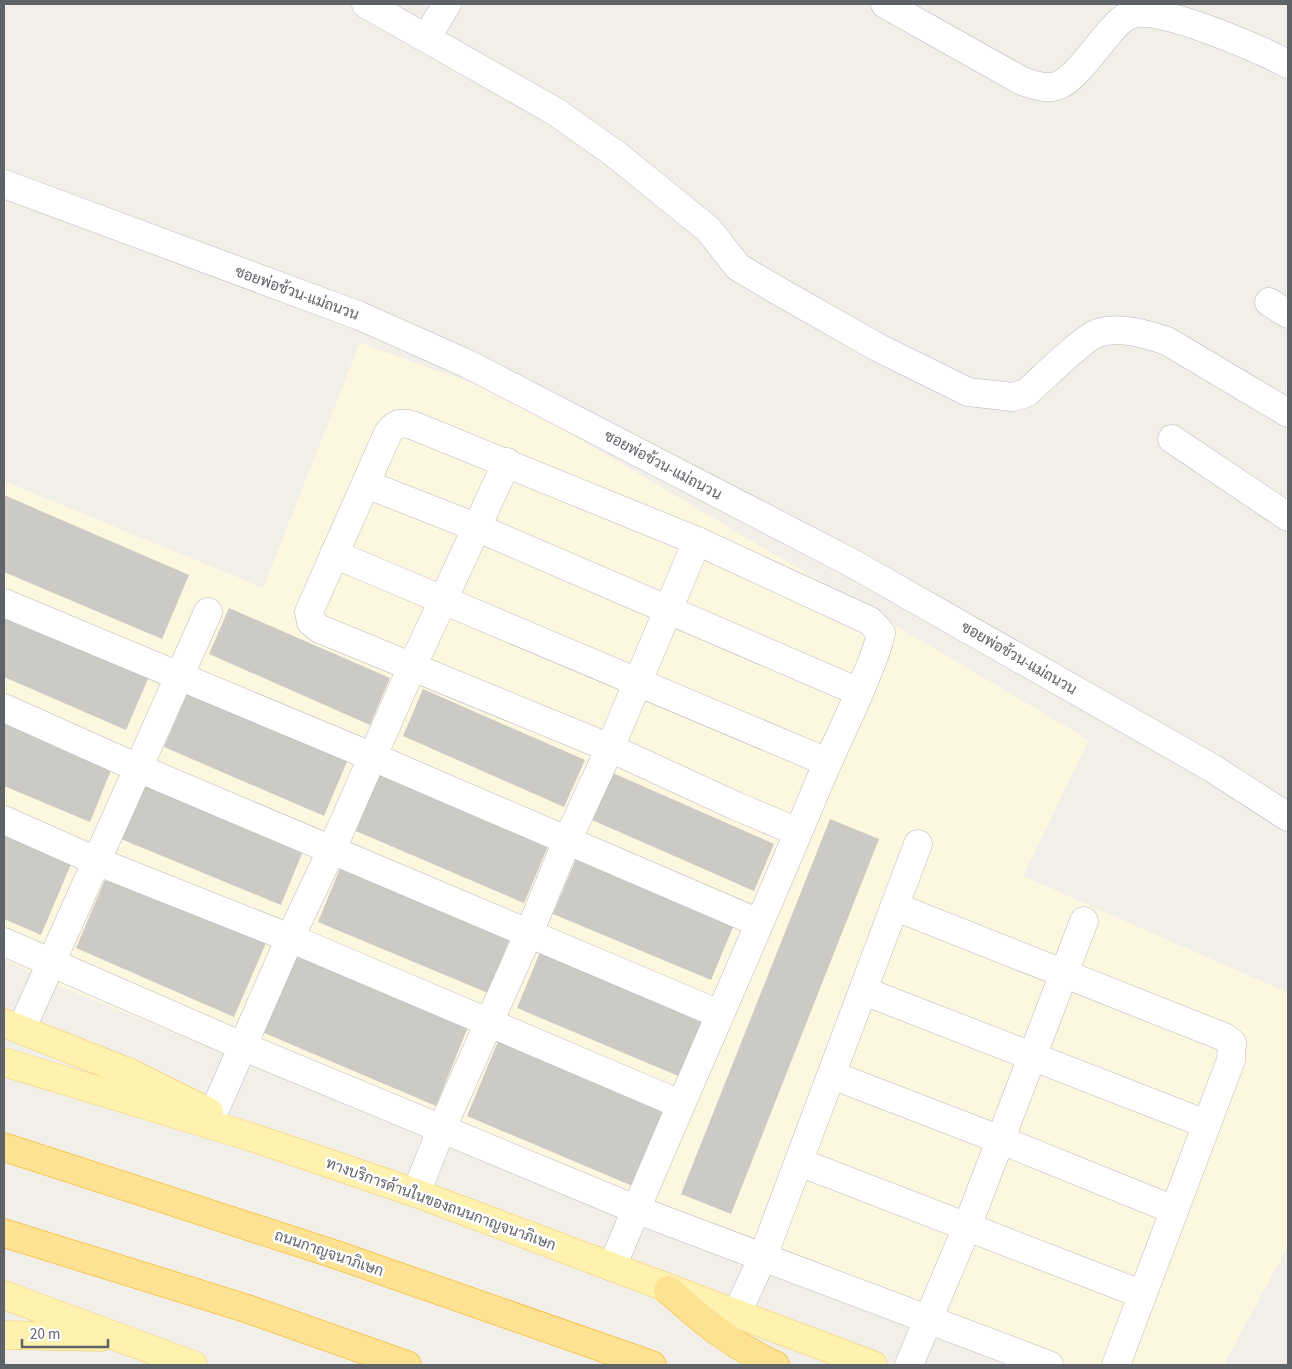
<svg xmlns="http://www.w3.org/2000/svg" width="1292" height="1369" font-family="'Source Sans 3',Sarabun,sans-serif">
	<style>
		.commercial { fill: #fef7e0 }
		.building { fill: #cccac5 }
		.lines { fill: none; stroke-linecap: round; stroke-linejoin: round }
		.minor-casing { stroke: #b5b8bc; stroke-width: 29 }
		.major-casing { stroke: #f2c960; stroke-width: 29 }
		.highway-casing { stroke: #f9ab00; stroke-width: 29 }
		.minor { stroke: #fff; stroke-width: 28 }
		.major { stroke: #fff2af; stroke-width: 28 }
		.highway { stroke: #fde293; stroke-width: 28 }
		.labels { text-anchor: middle; stroke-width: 5; stroke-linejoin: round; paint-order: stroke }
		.street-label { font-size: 15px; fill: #5f6368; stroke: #fff }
	</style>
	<rect width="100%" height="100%" fill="#f1efe8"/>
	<!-- commercial -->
	<polygon class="commercial" points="360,343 505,395 1089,740 1023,876 1288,993 1288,1245 1224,1365 1020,1365 658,1231 64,988 4,960 4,481 263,588"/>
	<!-- building -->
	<g class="building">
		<polygon points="4,495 189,575 162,639 4,572"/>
		<polygon points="4,608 151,672 126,730 4,677"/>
		<polygon points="229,608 390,678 370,725 209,654"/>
		<polygon points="189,689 349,757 324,816 164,747"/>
		<polygon points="423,689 585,760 564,807 403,736"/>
		<polygon points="4,717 114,763 90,822 4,786"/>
		<polygon points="376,770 549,844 524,903 351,829"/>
		<polygon points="613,773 774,844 754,891 592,820"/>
		<polygon points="146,779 305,846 281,905 121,839"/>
		<polygon points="830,819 879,839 731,1214 681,1194"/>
		<polygon points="4,826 74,857 41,935 4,919"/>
		<polygon points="578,854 736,920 711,980 553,914"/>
		<polygon points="343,861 513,931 488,993 318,922"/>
		<polygon points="110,868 269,936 234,1017 76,948"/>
		<polygon points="543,945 709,1016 683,1078 517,1008"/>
		<polygon points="298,950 470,1022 436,1106 262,1032"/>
		<polygon points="499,1039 669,1110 637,1188 467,1116"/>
	</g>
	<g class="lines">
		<defs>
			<g id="minor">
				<path d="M366 4 556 112 614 153 708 229 738 267 775 289 877 347 968 392 1013 397 1026 393C1040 381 1084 337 1098 333 1120 326 1146 334 1167 341L1288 413"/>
				<path d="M885 4 1022 81C1033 85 1048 90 1059 85 1076 78 1097 46 1109 33 1116 25 1122 17 1133 14 1160 5 1261 50 1288 64"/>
				<polyline points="427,37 447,4"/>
				<polyline points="4,184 360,316 468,364 852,563 1212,768 1288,817"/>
				<polyline points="1269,302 1288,314"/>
				<polyline points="1172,439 1288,517"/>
				<polyline points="366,484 478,528 859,692"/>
				<polyline points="334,554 827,762"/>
				<polyline points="4,603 373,757 759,923"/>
				<polyline points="4,708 138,768 719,1014"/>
				<polyline points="4,820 96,861 290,938 680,1104"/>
				<polyline points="896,907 1224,1037 1232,1043 1231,1060 1116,1365"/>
				<polyline points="4,942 242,1046 635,1209 1049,1365"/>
				<polyline points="864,991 1206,1124"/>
				<polyline points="21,1030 208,612"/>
				<polyline points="832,1075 1001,1140 1174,1210"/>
				<polyline points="213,1114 290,938 332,849 412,667 507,462"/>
				<polyline points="799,1162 1141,1294"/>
				<polyline points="416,1193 441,1130 529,933 567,841 610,748 697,541"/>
				<path d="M612 1267C677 1110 748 954 813 797 829 757 849 719 865 679 871 664 878 649 881 633L870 621 697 541 412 425C400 422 396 423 388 433L309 612 311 622 320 629 610 748 736 806 798 832"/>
				<polyline points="736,1315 762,1259 918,844"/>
				<polyline points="909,1365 967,1227 1084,921"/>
			</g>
			<g id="major">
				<polyline points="4,1023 128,1072 209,1112"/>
				<polyline points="4,1062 251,1137 416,1193 873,1365"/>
				<polyline points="4,1295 193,1365"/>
				<polyline points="4,1335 101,1337"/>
			</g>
			<g id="highway">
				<polyline points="4,1147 337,1255 652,1365"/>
				<polyline points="4,1233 248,1309 407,1365"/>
				<path d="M668 1290C704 1322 730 1344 775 1365"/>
			</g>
		</defs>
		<!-- minor casing -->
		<use href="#minor" class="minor-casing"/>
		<!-- major casing -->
		<use href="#major" class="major-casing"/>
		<!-- highway casing -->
		<use href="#highway" class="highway-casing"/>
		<!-- minor -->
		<use href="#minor" class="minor"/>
		<!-- major -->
		<use href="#major" class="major"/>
		<!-- highway -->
		<use href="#highway" class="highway"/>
	</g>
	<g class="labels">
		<!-- street labels -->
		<g class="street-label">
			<text transform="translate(297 293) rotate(20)" y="5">ซอยพ่อช้วน-แม่ถนวน</text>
			<text transform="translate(663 465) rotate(28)" y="5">ซอยพ่อช้วน-แม่ถนวน</text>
			<text transform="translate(1019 658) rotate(30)" y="5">ซอยพ่อช้วน-แม่ถนวน</text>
			<text transform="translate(441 1204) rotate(20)" y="5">ทางบริการด้านในของถนนกาญจนาภิเษก</text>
			<text transform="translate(329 1253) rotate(19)" y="5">ถนนกาญจนาภิเษก</text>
		</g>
	</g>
	<!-- border -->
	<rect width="1292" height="1369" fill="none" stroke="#5f6368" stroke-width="10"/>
	<!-- scale -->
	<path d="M22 1339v8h86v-8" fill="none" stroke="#5f6368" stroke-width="2.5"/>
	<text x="30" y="1339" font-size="15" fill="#5f6368" stroke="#ffffff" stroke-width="4" paint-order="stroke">20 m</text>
</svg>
